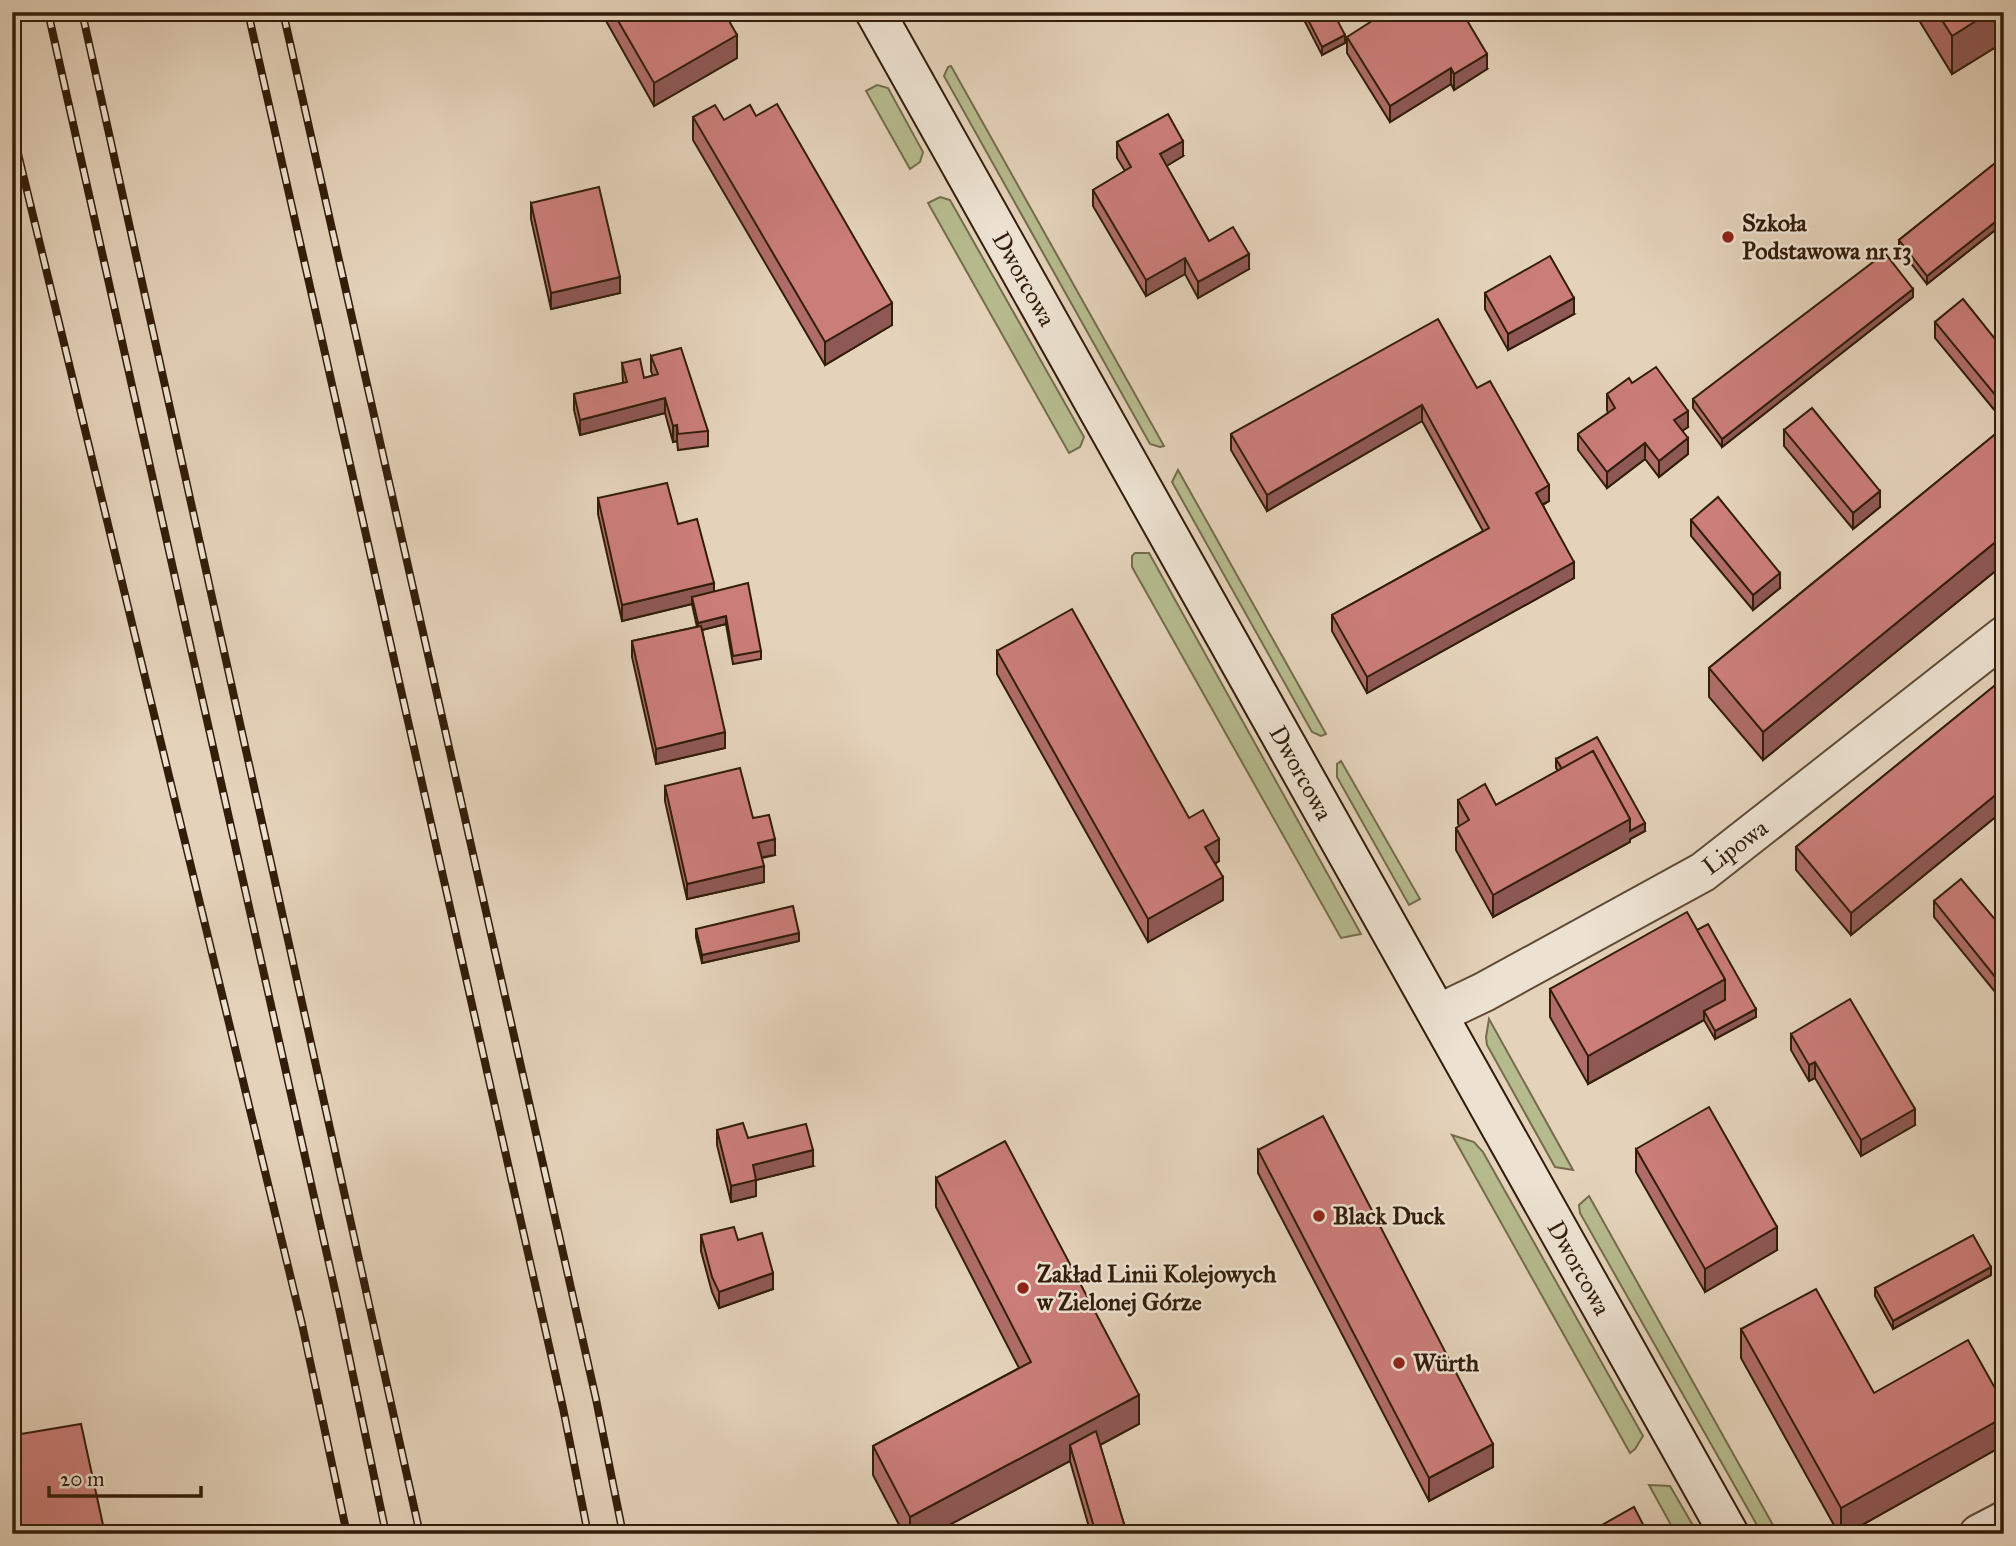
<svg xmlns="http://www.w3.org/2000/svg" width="2016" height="1546" font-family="'IM FELL Great Primer',serif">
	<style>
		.green { fill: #b6bb8e; stroke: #746c4c; stroke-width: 2 }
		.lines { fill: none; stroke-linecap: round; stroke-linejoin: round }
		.street-casing { stroke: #5e4a36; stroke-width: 42 }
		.secondary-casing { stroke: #321d0a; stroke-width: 42 }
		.street { stroke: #ede2d2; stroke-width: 38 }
		.secondary { stroke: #ede2d2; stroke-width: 38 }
		.rail-casing { stroke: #321d0a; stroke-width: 8 }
		.rail { stroke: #ede2d2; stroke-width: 5; stroke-dasharray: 16; stroke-linecap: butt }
		.wall { fill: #af6c68; stroke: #321d0a; stroke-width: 2 }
		.shaded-wall { fill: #8e5855; stroke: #321d0a; stroke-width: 2 }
		.building { fill: #cb7d79; stroke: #321d0a; stroke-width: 2 }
		.poi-dot { fill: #8f2418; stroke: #ede2d2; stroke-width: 2.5 }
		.labels { text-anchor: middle; stroke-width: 5; stroke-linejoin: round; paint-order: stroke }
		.poi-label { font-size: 24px; font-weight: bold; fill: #321d0a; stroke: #ede2d2; text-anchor: start }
		.street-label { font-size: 24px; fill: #321d0a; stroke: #ede2d2 }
	</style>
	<rect width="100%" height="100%" fill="#e4d2ba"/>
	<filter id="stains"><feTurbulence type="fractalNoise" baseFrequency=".00286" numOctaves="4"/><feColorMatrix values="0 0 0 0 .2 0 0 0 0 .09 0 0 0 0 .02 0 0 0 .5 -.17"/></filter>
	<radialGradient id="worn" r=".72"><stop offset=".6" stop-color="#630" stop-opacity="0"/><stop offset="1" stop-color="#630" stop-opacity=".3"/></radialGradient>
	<!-- green -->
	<g class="green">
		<polygon points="951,66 1164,446 1160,447 1150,444 944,76 948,67"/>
		<polygon points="877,85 888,88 923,152 920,162 910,169 866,91"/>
		<polygon points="940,197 950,200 1084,437 1080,447 1069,453 928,203"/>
		<polygon points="1178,470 1326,734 1321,736 1312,732 1172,482"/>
		<polygon points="1135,553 1149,553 1361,934 1341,938 1132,567 1132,556"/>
		<polygon points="1341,761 1420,899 1409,905 1337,777 1337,764"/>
		<polygon points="1489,1019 1573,1170 1555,1167 1487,1045 1486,1037"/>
		<polygon points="1452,1135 1474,1142 1483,1152 1643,1436 1635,1449 1630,1453"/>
		<polygon points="1589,1196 1778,1534 1762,1534 1580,1213 1579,1205"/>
		<polygon points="1649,1485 1670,1486 1698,1534 1676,1534"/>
	</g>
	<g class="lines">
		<defs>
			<g id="street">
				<polyline points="1438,1014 1484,992 1703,872 2004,636"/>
				<polyline points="1979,1534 2004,1521"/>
			</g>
			<polyline id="secondary" points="875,12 1729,1534"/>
		</defs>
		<!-- street casing -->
		<use href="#street" class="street-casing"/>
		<!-- secondary casing -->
		<use href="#secondary" class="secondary-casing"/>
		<!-- street -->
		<use href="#street" class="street"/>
		<!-- secondary -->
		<use href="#secondary" class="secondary"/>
		<defs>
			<g id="rail">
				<polyline points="48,12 339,1308 386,1534"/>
				<polyline points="82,12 420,1534"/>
				<polyline points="248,12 563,1408 588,1534"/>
				<polyline points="283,12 596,1399 623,1534"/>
				<polyline points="12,129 302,1324 347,1534"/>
			</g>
		</defs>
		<!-- rail casing -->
		<use href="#rail" class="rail-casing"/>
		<!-- rail -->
		<use href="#rail" class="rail"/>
	</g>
	<!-- wall -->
	<g class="wall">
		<polygon points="601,12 724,12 737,58 654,106"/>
		<polygon points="1300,12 1333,12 1345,43 1322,55"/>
		<polygon points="1914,12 2004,12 2004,42 1952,74"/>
		<polygon points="1347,37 1487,69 1454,90 1451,84 1390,122 1347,53"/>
		<polygon points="756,116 892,325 825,365 693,140 693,117 724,120"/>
		<polygon points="1117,142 1183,156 1166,166 1209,241 1249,269 1198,298 1185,274 1146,296 1093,206 1093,190 1125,171 1117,158"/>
		<polygon points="2004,156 2004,223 1927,284 1899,248 1899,240"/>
		<polygon points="531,203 620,293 551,309 531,219"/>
		<polygon points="1485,293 1574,314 1508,350 1485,309"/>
		<polygon points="1913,297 1722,447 1693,408 1693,399"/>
		<polygon points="1935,322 2004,350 1996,412 1935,338"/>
		<polygon points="651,356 708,431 708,446 678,450 677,441 673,442 665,413 580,435 574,410 574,394 623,383 622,363 644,378 653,376 651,371"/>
		<polygon points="1632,383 1688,427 1682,431 1688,454 1659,477 1645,459 1607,488 1578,450 1578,434 1608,413 1607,410 1607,394"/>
		<polygon points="1477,388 1549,501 1543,505 1574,578 1367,693 1332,631 1332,615 1483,531 1422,421 1267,511 1231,450 1231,434"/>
		<polygon points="2004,427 2004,564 1763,760 1709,697 1709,668"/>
		<polygon points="1784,430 1880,507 1853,529 1784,446"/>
		<polygon points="598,498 678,524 714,591 761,651 761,659 733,664 726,624 702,630 725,748 656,764 632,657 632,641 697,627 692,604 622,621 598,514"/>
		<polygon points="1691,520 1780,588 1753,610 1691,536"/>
		<polygon points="997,651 1189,818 1219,861 1215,864 1223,900 1148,942 997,674"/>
		<polygon points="2004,678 2004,810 1851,935 1796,870 1796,847"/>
		<polygon points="1556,759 1645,831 1630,839 1630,842 1493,917 1456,850 1456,828 1459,826 1458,823 1458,800 1496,805 1558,771 1556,768"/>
		<polygon points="665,786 753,818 775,855 762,858 764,882 687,899 665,801"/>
		<polygon points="1934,901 2004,930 2004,996 2000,998 1934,917"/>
		<polygon points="696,929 799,941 702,963 696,937"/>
		<polygon points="1697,930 1756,1017 1715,1039 1704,1020 1588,1084 1550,1017 1550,989"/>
		<polygon points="1791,1034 1915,1125 1861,1156 1815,1078 1809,1081 1791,1050"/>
		<polygon points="717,1130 748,1138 813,1166 756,1180 756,1196 731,1202 717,1145"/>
		<polygon points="1636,1149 1777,1250 1705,1292 1636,1172"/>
		<polygon points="1258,1150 1493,1467 1429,1501 1258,1173"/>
		<polygon points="936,1178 1139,1424 1100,1445 1127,1534 1091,1534 1070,1461 932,1534 904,1534 873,1475 873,1446 1019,1368 936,1207"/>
		<polygon points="701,1235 738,1240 773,1289 719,1308 712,1292 701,1251"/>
		<polygon points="1991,1275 1893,1329 1875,1296 1875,1288"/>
		<polygon points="1741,1329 1874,1393 2004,1445 1846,1534 1839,1534 1741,1358"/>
	</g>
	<!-- shaded-wall -->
	<g class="shaded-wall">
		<polygon points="1990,12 2004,12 2004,42 1952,74 1952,36"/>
		<polygon points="737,35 737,58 654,106 654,83"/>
		<polygon points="1345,35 1345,43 1322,55 1322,47"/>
		<polygon points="1487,54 1487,69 1454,90 1454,74"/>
		<polygon points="1451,68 1451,84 1390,122 1390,106"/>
		<polygon points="1183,141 1183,156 1160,170 1160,154"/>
		<polygon points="2004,215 2004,223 1927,284 1927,276"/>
		<polygon points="1249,254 1249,269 1198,298 1198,282"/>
		<polygon points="1185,258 1185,274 1146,296 1146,280"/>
		<polygon points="620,277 620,293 551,309 551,293"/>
		<polygon points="1913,289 1913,297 1722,447 1722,439"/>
		<polygon points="1574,298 1574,314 1508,350 1508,334"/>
		<polygon points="892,303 892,325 825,365 825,342"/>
		<polygon points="2004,390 2004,406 1996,412 1996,396"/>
		<polygon points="665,398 665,413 580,435 580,420"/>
		<polygon points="1422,405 1422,421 1267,511 1267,495"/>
		<polygon points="1688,411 1688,427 1674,436 1674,420"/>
		<polygon points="677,425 677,441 673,442 673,426"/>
		<polygon points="1688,438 1688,454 1659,477 1659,461"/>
		<polygon points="1645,443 1645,459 1607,488 1607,472"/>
		<polygon points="1549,485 1549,501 1536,508 1536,493"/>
		<polygon points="1880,491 1880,507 1853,529 1853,513"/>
		<polygon points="2004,535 2004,564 1763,760 1763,732"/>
		<polygon points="1574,562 1574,578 1367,693 1367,677"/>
		<polygon points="1780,573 1780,588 1753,610 1753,595"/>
		<polygon points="714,583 714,599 692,597 692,604 622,621 622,605"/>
		<polygon points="726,616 726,624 698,631 698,623"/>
		<polygon points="725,732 725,748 656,764 656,749"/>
		<polygon points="2004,788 2004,810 1851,935 1851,913"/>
		<polygon points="1630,819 1645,823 1645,831 1630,839 1630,842 1493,917 1493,895"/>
		<polygon points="775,839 775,855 758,858 758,843"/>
		<polygon points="1219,839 1219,861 1205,869 1205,847"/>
		<polygon points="764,866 764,882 687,899 687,884"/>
		<polygon points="1223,877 1223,900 1148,942 1148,919"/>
		<polygon points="799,933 799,941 702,963 702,955"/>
		<polygon points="1725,979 1725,1008 1704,1011 1704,1020 1588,1084 1588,1056"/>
		<polygon points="2004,980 2004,996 2000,998 2000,983"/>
		<polygon points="1756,1009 1756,1017 1715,1039 1715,1031"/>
		<polygon points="1815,1062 1815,1078 1809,1081 1809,1065"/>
		<polygon points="1915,1109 1915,1125 1861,1156 1861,1140"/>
		<polygon points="813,1150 813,1166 756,1180 756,1196 731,1202 731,1186 753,1165"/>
		<polygon points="1777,1227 1777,1250 1705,1292 1705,1269"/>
		<polygon points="1991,1267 1991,1275 1893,1329 1893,1321"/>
		<polygon points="773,1273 773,1289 719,1308 719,1292"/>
		<polygon points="1139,1395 1139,1424 1074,1459 1070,1445 1070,1461 932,1534 910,1534 910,1517"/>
		<polygon points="2004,1417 2004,1445 1846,1534 1841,1534 1841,1508"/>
		<polygon points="1493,1444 1493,1467 1429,1501 1429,1478"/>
	</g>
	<!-- building -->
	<g class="building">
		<polygon points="613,12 724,12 737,35 654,83"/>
		<polygon points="1304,12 1333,12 1345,35 1322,47"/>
		<polygon points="1386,12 1462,12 1487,54 1454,74 1451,68 1390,106 1347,37"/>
		<polygon points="1937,12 1990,12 1952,36"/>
		<polygon points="777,104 892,303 825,342 693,117 715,105 724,120 750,105 756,116"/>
		<polygon points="1168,114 1183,141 1160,154 1209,241 1233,227 1249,254 1198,282 1185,258 1146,280 1093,190 1131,167 1117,142"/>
		<polygon points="2004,156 2004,215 1927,276 1899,240"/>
		<polygon points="599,187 620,277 551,293 531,203"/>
		<polygon points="1885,253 1913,289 1722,439 1693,399"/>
		<polygon points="1550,256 1574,298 1508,334 1485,293"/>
		<polygon points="1963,299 2004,350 2004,390 1996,396 1935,322"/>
		<polygon points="1438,319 1477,388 1490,381 1549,485 1536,493 1574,562 1367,677 1332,615 1489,528 1422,405 1267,495 1231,434"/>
		<polygon points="681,348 708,431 678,434 677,425 673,426 665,398 580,420 574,394 627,382 622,363 640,359 644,378 658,374 651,356"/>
		<polygon points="1656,367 1688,411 1674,420 1688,438 1659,461 1645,443 1607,472 1578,434 1615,408 1607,394 1629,378 1632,383"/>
		<polygon points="1812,408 1880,491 1853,513 1784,430"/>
		<polygon points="2004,427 2004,535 1763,732 1709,668"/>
		<polygon points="667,483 678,524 697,519 714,583 622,605 598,498"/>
		<polygon points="1718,497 1780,573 1753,595 1691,520"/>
		<polygon points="748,583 761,651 733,656 726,616 698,623 692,597"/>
		<polygon points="1072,609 1189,818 1203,810 1219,839 1205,847 1223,877 1148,919 997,651"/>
		<polygon points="701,626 725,732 656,749 632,641"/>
		<polygon points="2004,678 2004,788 1851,913 1796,847"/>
		<polygon points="1597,737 1645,823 1630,831 1630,819 1593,751 1562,769 1556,759"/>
		<polygon points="1593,751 1630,819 1493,895 1456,828 1469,820 1458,800 1485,784 1496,805"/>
		<polygon points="740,768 753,818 769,815 775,839 758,843 764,866 687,884 665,786"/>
		<polygon points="1961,879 2004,930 2004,980 2000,983 1934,901"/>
		<polygon points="793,906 799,933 702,955 696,929"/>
		<polygon points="1687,912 1725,979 1588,1056 1550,989"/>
		<polygon points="1708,924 1756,1009 1715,1031 1704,1011 1725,1000 1725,979 1697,930"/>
		<polygon points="1850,999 1915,1109 1861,1140 1815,1062 1809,1065 1791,1034"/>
		<polygon points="1709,1107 1777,1227 1705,1269 1636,1149"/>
		<polygon points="1323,1116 1493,1444 1429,1478 1258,1150"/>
		<polygon points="743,1123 748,1138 806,1124 813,1150 753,1165 756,1180 731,1186 717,1130"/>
		<polygon points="1005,1141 1139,1395 910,1517 873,1446 1031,1362 936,1178"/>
		<polygon points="734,1227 738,1240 762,1233 773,1273 719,1292 712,1277 701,1235"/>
		<polygon points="1973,1235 1991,1267 1893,1321 1875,1288"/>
		<polygon points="1816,1289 1874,1393 1968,1340 2004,1404 2004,1417 1841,1508 1741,1329"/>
		<polygon points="81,1424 105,1534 12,1534 12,1434 21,1434"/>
		<polygon points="1096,1431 1127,1534 1096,1534 1070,1445"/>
		<polygon points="1634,1507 1648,1534 1586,1534"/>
	</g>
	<!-- markers -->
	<g class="poi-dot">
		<circle cx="1728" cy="237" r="7"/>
		<circle cx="1319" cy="1216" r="7"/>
		<circle cx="1023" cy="1288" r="7"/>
		<circle cx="1399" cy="1363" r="7"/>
	</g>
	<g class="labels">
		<!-- poi labels -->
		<g class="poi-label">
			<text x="1742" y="231">Szkoła<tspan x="1742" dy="28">Podstawowa nr 13</tspan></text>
			<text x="1333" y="1224">Black Duck</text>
			<text x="1037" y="1282">Zakład Linii Kolejowych<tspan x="1037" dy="28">w Zielonej Górze</tspan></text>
			<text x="1413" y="1371">Würth</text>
		</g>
		<!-- street labels -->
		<g class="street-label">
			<text transform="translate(1024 279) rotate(61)" y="8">Dworcowa</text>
			<text transform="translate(1301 773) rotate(61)" y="8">Dworcowa</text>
			<text transform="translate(1735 847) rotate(-37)" y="8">Lipowa</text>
			<text transform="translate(1579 1268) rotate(61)" y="8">Dworcowa</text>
		</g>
	</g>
	<!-- margin -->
	<rect width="2016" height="1546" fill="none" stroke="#e4d2ba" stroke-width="42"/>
	<rect x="14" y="14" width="1988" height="1518" fill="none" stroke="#321d0a" stroke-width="3.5"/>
	<rect x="21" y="21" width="1974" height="1504" fill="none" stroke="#321d0a" stroke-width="2"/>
	<!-- scale -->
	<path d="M49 1486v10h152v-10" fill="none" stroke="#321d0a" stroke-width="3.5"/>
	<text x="60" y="1486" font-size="21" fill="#321d0a" stroke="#ede2d2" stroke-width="5" paint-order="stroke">20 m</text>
	<rect width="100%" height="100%" filter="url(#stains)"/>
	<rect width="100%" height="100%" fill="url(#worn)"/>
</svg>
